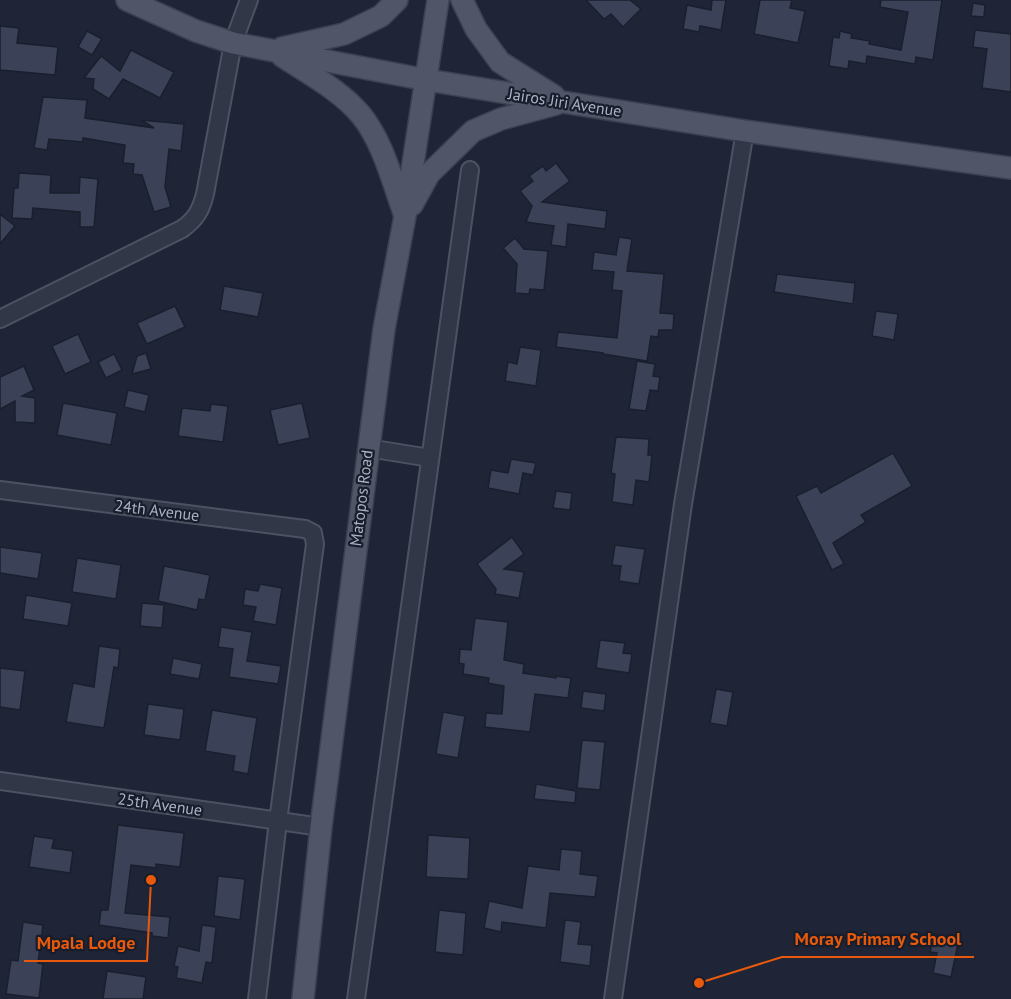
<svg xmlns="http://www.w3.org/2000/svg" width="1011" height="999" font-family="'PT Sans',sans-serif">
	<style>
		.building { fill: #3b4257; stroke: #1a1f2e; stroke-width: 1.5 }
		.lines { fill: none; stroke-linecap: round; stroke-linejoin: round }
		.minor-casing { stroke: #4d5262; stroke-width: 20 }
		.major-casing { stroke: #3c4151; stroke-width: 24 }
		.minor { stroke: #323747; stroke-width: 16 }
		.major { stroke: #505668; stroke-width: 21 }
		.labels { text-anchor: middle; stroke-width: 4.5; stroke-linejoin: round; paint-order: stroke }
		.street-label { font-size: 16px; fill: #acb1c4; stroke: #181d2b }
		.leader { fill: none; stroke: #e8590c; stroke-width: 2 }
		.callout-dot { fill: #e8590c; stroke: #181d2b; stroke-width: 2 }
		.callout-label { font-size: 18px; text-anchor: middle; font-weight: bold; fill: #e8590c; stroke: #181d2b; stroke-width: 4.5; stroke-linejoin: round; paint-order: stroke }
	</style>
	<rect width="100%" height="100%" fill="#1f2537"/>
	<!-- building -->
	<g class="building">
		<polygon points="586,0 630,0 641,9 623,27 611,14 604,19"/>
		<polygon points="712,0 726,0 721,30 700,26 699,32 683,29 687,5 711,10"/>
		<polygon points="760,0 792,0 790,8 805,11 798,43 754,34"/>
		<polygon points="881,0 942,0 933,60 916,57 915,64 867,56 866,64 849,61 848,69 829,66 833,37 839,38 840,31 852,34 851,38 870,41 869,44 901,50 908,12 880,7"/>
		<polygon points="973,3 985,5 984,17 971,16"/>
		<polygon points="0,26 19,28 17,43 58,47 55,75 0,70"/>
		<polygon points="975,30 1011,34 1011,92 982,88 987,49 973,47"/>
		<polygon points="87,31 102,39 92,55 78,47"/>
		<polygon points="131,50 174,72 160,98 123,79 109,99 93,89 94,79 84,78 101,56 120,71"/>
		<polygon points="43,97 87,100 85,118 154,128 141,120 184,124 181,151 169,149 165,187 171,207 154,212 142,175 133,174 134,164 123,163 125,145 83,138 83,142 49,139 47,150 34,148"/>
		<polygon points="556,163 570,181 542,202 607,211 605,229 568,224 566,247 551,245 554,226 526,222 532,206 520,191 533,181 529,176 543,166 546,171"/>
		<polygon points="19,173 51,175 50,193 79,193 80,177 98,179 94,227 80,227 80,212 33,208 32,219 12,218 14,188 18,188"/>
		<polygon points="0,214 15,226 0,244"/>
		<polygon points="619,237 632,239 627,271 664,274 660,313 674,314 673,330 659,330 658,337 651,336 647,361 603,354 603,353 556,347 558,332 617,338 622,291 612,290 614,272 592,270 594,252 616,255"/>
		<polygon points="515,238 524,249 548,251 544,290 530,289 529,294 515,293 517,264 503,248"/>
		<polygon points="777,274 855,283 853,304 774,292"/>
		<polygon points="224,286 263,293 258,317 220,310"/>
		<polygon points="175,306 185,327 147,344 137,323"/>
		<polygon points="876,311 898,314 894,340 872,336"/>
		<polygon points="78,334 91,362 65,374 52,346"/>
		<polygon points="520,347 541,350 536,386 505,381 508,362 517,364"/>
		<polygon points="146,353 151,369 132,374 137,356"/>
		<polygon points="114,354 122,370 106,378 98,362"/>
		<polygon points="637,361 655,364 653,376 660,377 658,391 650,390 646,411 629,409"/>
		<polygon points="24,366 34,390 22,396 35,398 35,423 15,422 15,401 0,409 0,377"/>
		<polygon points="128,390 149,395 145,412 124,407"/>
		<polygon points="63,403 117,413 111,445 57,435"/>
		<polygon points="302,403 310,438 278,445 270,410"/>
		<polygon points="211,404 228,406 223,442 178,436 182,408 210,411"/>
		<polygon points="616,437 649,439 648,455 652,455 649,482 636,480 633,505 612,502 615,474 611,473"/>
		<polygon points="893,453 912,486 861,515 866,522 833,543 844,564 832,570 796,496 817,486 821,493"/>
		<polygon points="511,459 536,463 533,475 523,473 519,494 488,488 491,470 508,473"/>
		<polygon points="556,491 572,493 570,510 553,508"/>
		<polygon points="512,537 524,554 504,569 524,572 519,598 495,594 496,589 477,564"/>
		<polygon points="615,545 645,549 639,584 619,581 621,566 612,565"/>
		<polygon points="0,547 42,553 38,579 0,573"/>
		<polygon points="77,558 121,565 116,599 72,592"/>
		<polygon points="164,566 210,575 205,600 199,599 197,610 158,601"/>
		<polygon points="260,584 282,588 276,625 253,621 256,607 243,605 245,589 258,591"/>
		<polygon points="26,595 72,603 68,626 23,619"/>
		<polygon points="142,603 164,605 162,628 140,626"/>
		<polygon points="475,618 508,622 504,660 524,664 523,673 556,678 556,676 571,678 568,698 535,694 530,732 485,727 486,713 502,714 504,686 488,683 489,678 463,674 464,664 459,663 460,649 471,650"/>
		<polygon points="221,627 252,632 247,661 281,666 278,684 229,677 233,649 218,647"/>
		<polygon points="600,640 625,643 623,653 632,654 629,673 596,668"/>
		<polygon points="99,646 120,649 118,668 114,667 104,728 66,722 73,683 94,687"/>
		<polygon points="173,658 202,664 199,679 170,674"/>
		<polygon points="0,668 25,671 20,710 0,707"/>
		<polygon points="716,689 733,692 727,726 710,723"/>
		<polygon points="583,691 606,694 604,711 581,708"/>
		<polygon points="148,704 184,709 180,740 144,735"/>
		<polygon points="212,710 257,718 248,774 233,771 235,756 205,751"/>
		<polygon points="443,712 465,716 458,758 436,754"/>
		<polygon points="582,740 605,742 600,790 577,788"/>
		<polygon points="536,784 576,791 575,803 534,799"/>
		<polygon points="118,825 184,833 180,867 156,864 156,868 131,865 125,913 170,917 168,938 152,936 152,933 99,925 101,910 108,910"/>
		<polygon points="428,835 470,838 468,879 426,877"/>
		<polygon points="34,836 54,839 52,848 73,851 70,873 29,867"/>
		<polygon points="561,849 582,851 580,874 598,876 595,897 550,893 546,928 502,922 501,932 484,928 489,901 522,908 528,866 559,870"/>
		<polygon points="218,876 245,879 240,920 214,916"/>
		<polygon points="439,910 466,913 463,955 435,952"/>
		<polygon points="565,920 581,922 578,944 592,945 590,966 560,962"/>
		<polygon points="23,922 43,925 38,963 43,964 39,998 6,994 11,960 18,961"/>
		<polygon points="202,925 216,927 212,963 206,962 202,983 176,978 178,967 174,966 178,946 199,951"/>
		<polygon points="934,934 959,939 951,977 933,973 937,953 930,952"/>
		<polygon points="107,971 146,977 143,999 103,999"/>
	</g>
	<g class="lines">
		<defs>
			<g id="minor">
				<path d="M0 319 182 229C196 219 201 210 205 194L233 43 249 0"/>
				<polyline points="368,448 430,458"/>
				<polyline points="0,490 305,529 313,533 315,544 278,821 257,999"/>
				<polyline points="0,781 321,827"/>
				<polyline points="356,999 470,170"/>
				<polyline points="613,999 683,504 745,131"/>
			</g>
			<g id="major">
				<polyline points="127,0 196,31 233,43 427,80 563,102 745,131 1011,168"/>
				<polyline points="462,0 476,29 500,62 554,96"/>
				<polyline points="282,48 344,34 381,16 397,0"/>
				<path d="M282 56C309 74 340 90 361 115 383 142 392 180 404 213"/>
				<polyline points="412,205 429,174 473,131 501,119 556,104"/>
				<polyline points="303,999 321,827 384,329 405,216 438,0"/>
			</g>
		</defs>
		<!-- minor casing -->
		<use href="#minor" class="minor-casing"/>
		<!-- major casing -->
		<use href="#major" class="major-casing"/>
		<!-- minor -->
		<use href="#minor" class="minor"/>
		<!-- major -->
		<use href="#major" class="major"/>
	</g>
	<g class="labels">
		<!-- street labels -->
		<g class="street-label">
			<text transform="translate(565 102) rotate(9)" y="6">Jairos Jiri Avenue</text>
			<text transform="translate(361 498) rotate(-83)" y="6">Matopos Road</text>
			<text transform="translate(157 510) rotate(7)" y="6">24th Avenue</text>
			<text transform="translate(160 804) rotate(8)" y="6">25th Avenue</text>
		</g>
	</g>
	<!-- callouts -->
	<path class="leader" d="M699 983L782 957H974M151 880L147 961H24"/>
	<g class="callout-dot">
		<circle cx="699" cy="983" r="6"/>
		<circle cx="151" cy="880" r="6"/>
	</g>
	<g class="callout-label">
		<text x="878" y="945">Moray Primary School</text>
		<text x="86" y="949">Mpala Lodge</text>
	</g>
</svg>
